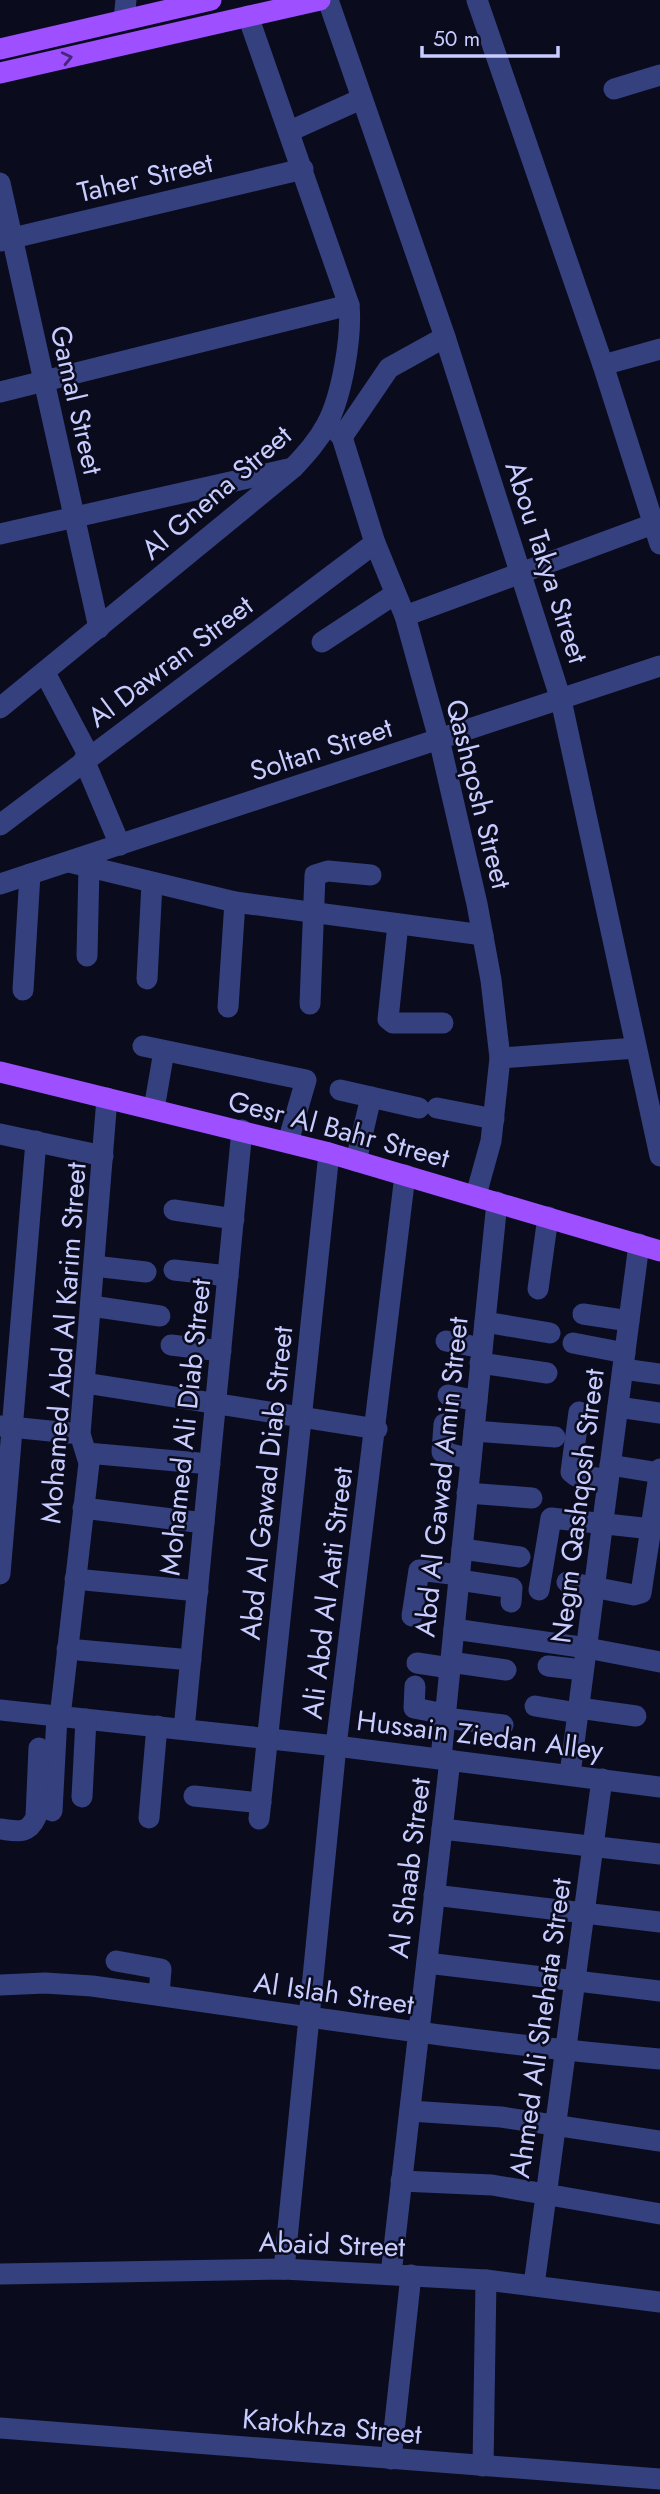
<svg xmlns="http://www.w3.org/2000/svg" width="660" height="2494" font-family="Jost,sans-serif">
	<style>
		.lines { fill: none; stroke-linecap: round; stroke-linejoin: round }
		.minor { stroke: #35407e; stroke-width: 21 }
		.major { stroke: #9e4fff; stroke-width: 21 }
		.oneway { stroke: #462678 }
		.labels { text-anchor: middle; stroke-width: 5; stroke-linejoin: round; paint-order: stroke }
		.street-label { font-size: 28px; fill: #c8ccff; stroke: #0b0b1e }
	</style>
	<rect width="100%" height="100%" fill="#0b0b1e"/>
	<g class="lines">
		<!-- minor -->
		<g class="minor">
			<polyline points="328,0 445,337 561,700 660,1156"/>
			<polyline points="477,0 603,365 660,544"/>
			<polyline points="124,19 126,0"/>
			<polyline points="614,89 660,75"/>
			<polyline points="290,131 361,99"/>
			<polyline points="0,183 99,628"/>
			<polyline points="0,241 303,169"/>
			<polyline points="603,365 660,349"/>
			<polyline points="0,392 349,305"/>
			<polyline points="328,422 342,437 375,543 405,616 439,739 477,904 491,980 500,1058 491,1141 476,1195"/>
			<polyline points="342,437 389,368 445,337"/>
			<polyline points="0,534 288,469"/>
			<polyline points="405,616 653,524"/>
			<polyline points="322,642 395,594"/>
			<polyline points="45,673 89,756"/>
			<path d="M0 708 293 468C306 454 318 441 327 424 342 395 352 337 349 305L248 16"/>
			<polyline points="84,760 120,845"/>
			<polyline points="0,825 375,543"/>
			<polyline points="69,862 235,902 483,935"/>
			<polyline points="0,884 660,666"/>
			<polyline points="398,924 388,1019 393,1023 443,1023"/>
			<polyline points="87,956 89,867"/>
			<polyline points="147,979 152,883"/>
			<polyline points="23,990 30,874"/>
			<polyline points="310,1004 315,875 328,871 371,875"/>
			<polyline points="228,1007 235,902"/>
			<polyline points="143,1046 306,1080 288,1142"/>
			<polyline points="500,1058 636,1048"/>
			<polyline points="340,1090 419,1108"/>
			<polyline points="437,1108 494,1119"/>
			<polyline points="154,1109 164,1051"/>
			<polyline points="0,1134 103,1156"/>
			<polyline points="356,1161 371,1097"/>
			<polyline points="174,1210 234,1219"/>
			<polyline points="94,1266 146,1272"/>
			<polyline points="174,1270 228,1276"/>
			<polyline points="538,1289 548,1217"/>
			<polyline points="91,1306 160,1316"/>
			<polyline points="583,1314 629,1321"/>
			<polyline points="485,1322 550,1333"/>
			<polyline points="446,1341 482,1348"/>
			<polyline points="573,1343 625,1353"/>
			<polyline points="171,1345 221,1351"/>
			<polyline points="480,1363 547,1373"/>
			<polyline points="623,1369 660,1374"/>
			<polyline points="85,1383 377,1429"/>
			<polyline points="448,1395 477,1401"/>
			<polyline points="618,1407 660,1413"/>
			<polyline points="579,1412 571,1472 576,1476 608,1479"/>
			<polyline points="444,1424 442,1452 471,1459"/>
			<polyline points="0,1426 80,1434"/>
			<polyline points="474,1431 555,1437"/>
			<polyline points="87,1453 210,1464"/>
			<polyline points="610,1465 659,1473"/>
			<polyline points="467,1493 532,1498"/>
			<polyline points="83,1508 204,1523"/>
			<polyline points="462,1549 520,1557"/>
			<polyline points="0,1574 36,1141"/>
			<polyline points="75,1579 198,1591"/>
			<polyline points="459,1580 512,1588 511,1602"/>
			<polyline points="567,1582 634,1595 641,1593 660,1469"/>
			<polyline points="539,1590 551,1518 652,1529"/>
			<polyline points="412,1616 419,1570 459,1575"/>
			<polyline points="454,1629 587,1648 660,1662"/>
			<polyline points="67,1649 191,1660"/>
			<polyline points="450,1662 506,1670"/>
			<polyline points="417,1663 450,1668"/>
			<polyline points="548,1666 583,1670"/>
			<polyline points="415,1686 414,1708 445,1714"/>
			<polyline points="535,1706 578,1713"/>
			<polyline points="579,1708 636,1716"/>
			<polyline points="0,1710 336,1746 660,1787"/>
			<polyline points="60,1717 89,1463 80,1434 107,1098"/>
			<polyline points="445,1718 503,1725"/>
			<polyline points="184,1729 242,1130"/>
			<polyline points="441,1758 497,1202"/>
			<polyline points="570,1774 639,1244"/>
			<polyline points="194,1796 261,1803"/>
			<polyline points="82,1797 86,1719"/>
			<polyline points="52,1811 57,1716"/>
			<polyline points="149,1818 157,1726"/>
			<polyline points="259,1819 329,1153"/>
			<path d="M0 1829C17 1831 28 1835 36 1817L39 1748"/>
			<polyline points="442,1829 660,1854"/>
			<polyline points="434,1895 660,1922"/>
			<polyline points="116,1961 161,1969 159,1995"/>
			<polyline points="427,1963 660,1991"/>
			<path d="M0 1985 45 1983 92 1986C281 2012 469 2043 660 2059"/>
			<polyline points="410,2111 501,2117 660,2141"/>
			<polyline points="401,2181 492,2185 660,2214"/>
			<polyline points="284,2269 336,1746 405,1175"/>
			<polyline points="0,2274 284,2269 486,2280 660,2302"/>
			<polyline points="391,2274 450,1760"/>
			<polyline points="534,2285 602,1779"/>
			<polyline points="0,2428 660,2479"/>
			<polyline points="391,2459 411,2275"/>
			<polyline points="483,2466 486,2280"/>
		</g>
		<!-- major -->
		<g class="major">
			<polyline points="0,49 211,0"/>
			<polyline points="0,73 320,0"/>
			<polyline points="0,1072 329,1153 660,1251"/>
		</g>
	</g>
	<!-- one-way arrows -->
	<defs><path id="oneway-chevron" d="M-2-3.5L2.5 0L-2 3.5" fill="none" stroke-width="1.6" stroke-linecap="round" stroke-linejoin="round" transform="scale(1.75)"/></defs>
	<use class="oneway" href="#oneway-chevron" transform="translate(67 58) rotate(-13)"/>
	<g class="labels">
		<!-- street labels -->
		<g class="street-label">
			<text transform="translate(145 177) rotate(-13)" y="10">Taher Street</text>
			<text transform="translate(77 400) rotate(77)" y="10">Gamal Street</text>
			<text transform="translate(216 492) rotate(-41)" y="10">Al Gnena Street</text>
			<text transform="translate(547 562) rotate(72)" y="10">Abou Takya Street</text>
			<text transform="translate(170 661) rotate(-37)" y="10">Al Dawran Street</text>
			<text transform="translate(321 749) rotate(-18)" y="10">Soltan Street</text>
			<text transform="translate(479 794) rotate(76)" y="10">Qashqosh Street</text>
			<text transform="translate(339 1129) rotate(15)" y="10">Gesr Al Bahr Street</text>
			<text transform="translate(63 1343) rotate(-86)" y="10">Mohamed Abd Al Karim Street</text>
			<text transform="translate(185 1427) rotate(-84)" y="10">Mohamed Ali Diab Street</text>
			<text transform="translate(441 1477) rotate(-84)" y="10">Abd Al Gawad Amin Street</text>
			<text transform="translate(266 1483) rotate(-84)" y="10">Abd Al Gawad Diab Street</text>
			<text transform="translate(577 1506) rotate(-83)" y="10">Negm Qashqosh Street</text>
			<text transform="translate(327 1593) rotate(-83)" y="10">Ali Abd Al Aati Street</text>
			<text transform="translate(480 1735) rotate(7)" y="10">Hussain Ziedan Alley</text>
			<text transform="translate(409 1868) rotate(-83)" y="10">Al Shaab Street</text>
			<text transform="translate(334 1993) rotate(8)" y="10">Al Islah Street</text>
			<text transform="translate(540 2028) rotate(-82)" y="10">Ahmed Ali Shehata Street</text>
			<text transform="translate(332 2244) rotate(2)" y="10">Abaid Street</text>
			<text transform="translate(332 2426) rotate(5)" y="10">Katokhza Street</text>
		</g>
	</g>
	<!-- scale -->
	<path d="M422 46v10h136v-10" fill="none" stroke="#c8ccff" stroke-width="3.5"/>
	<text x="433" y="46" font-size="21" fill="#c8ccff" stroke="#0b0b1e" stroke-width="5" paint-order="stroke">50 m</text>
</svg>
